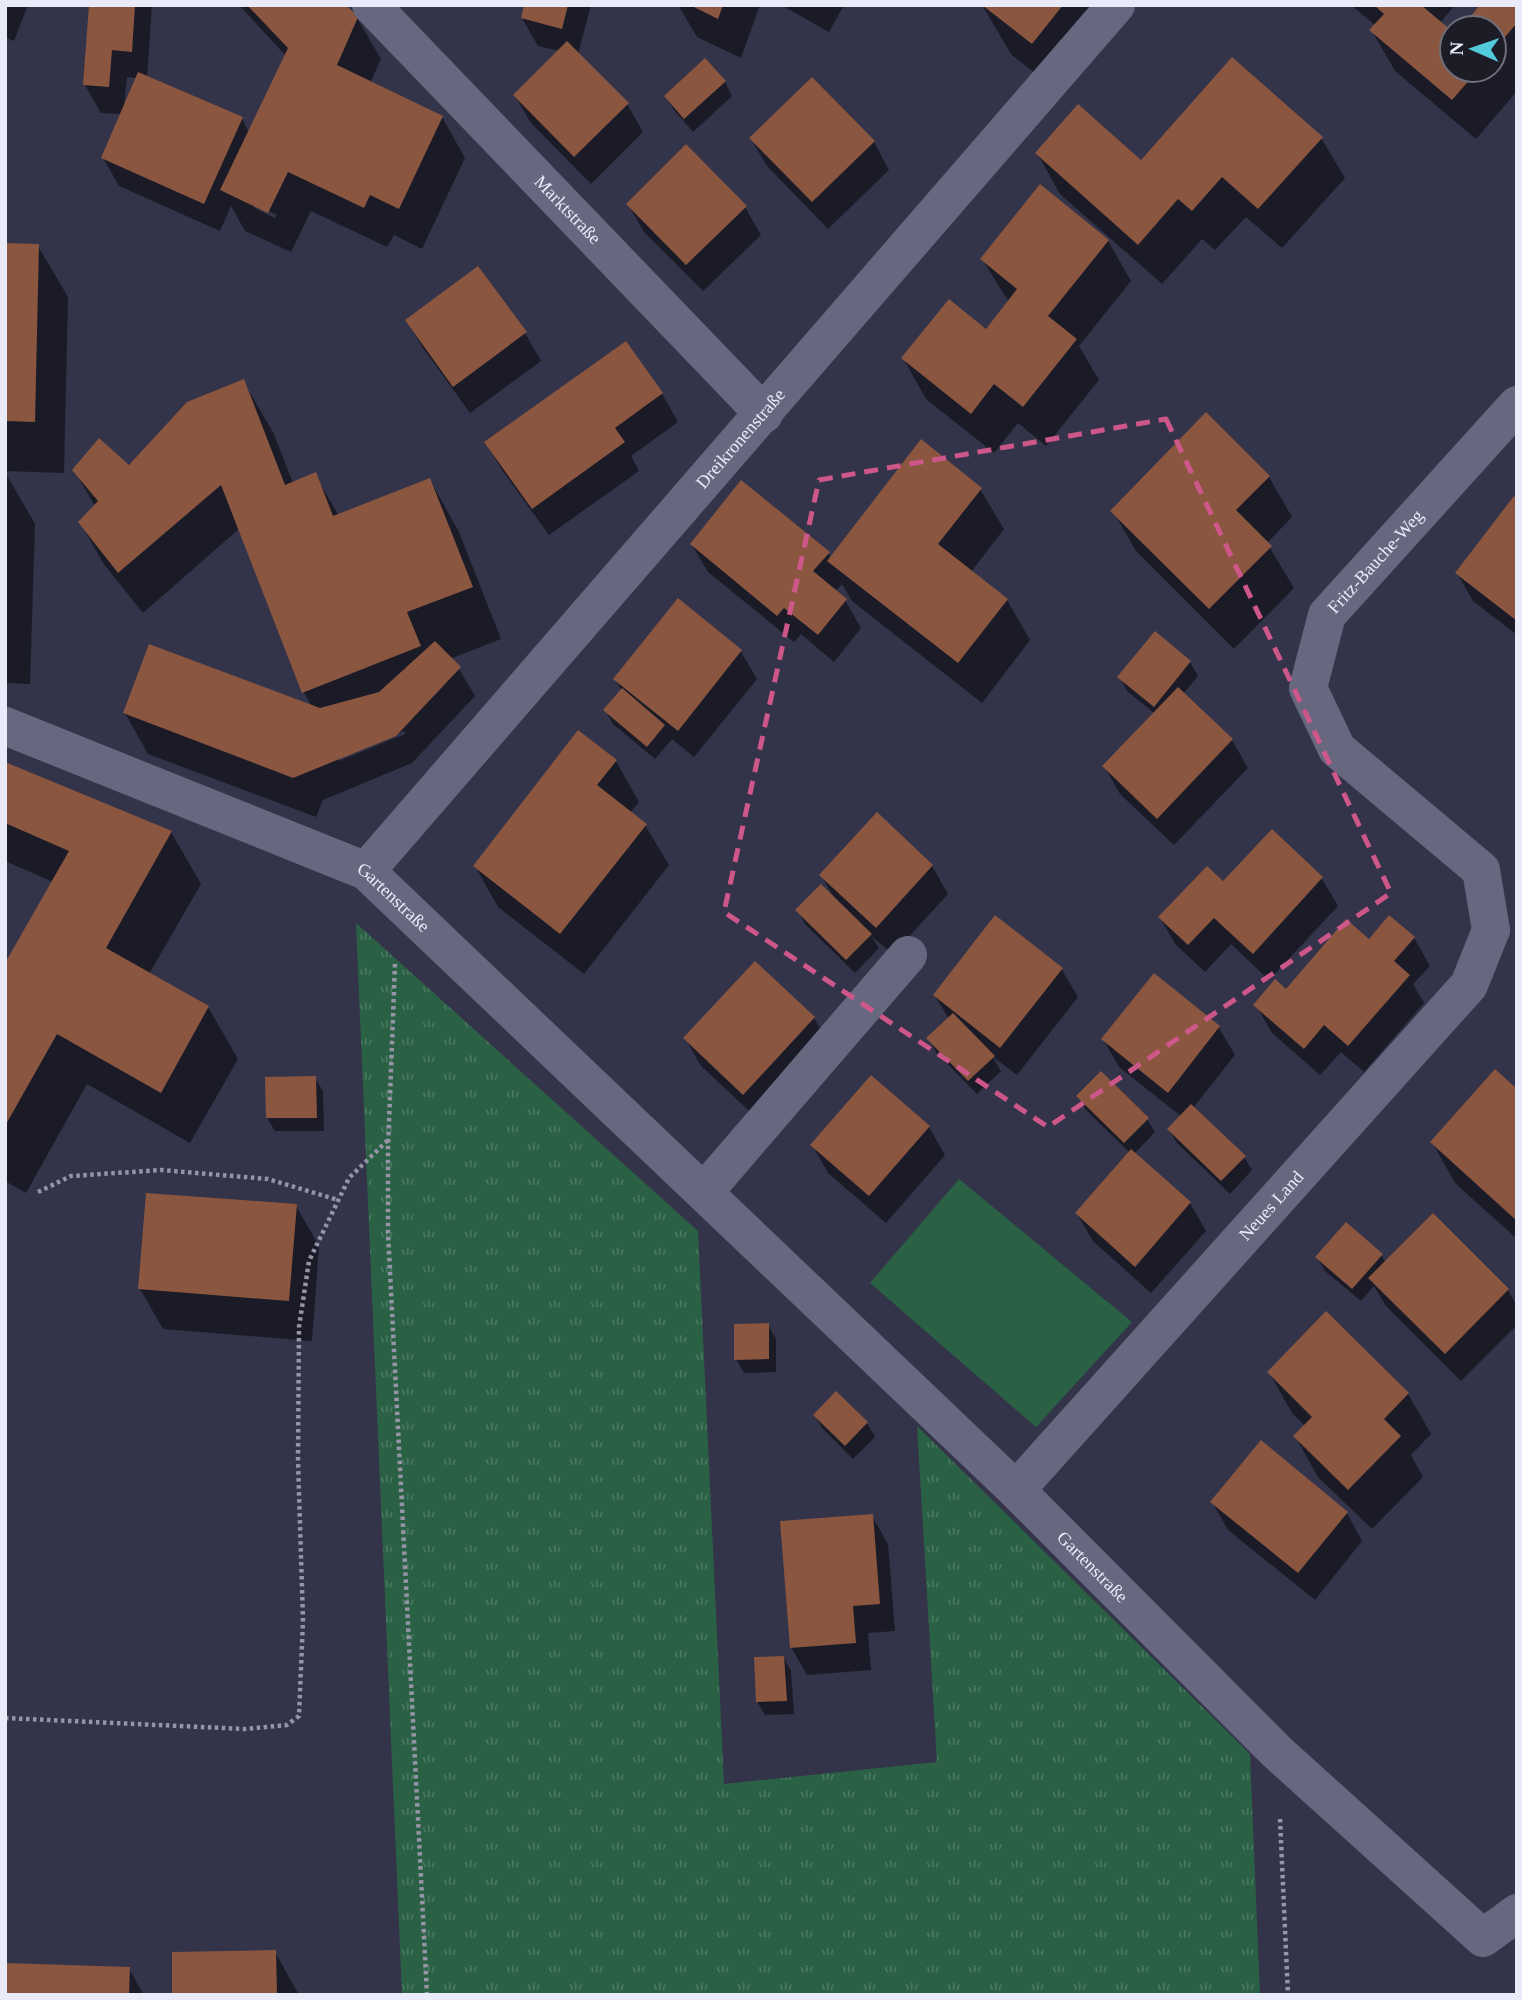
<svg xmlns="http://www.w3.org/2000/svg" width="1522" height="2000" font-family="Georgia,serif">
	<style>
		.grass { fill: url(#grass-tufts) }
		.park { fill: #2a6145 }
		.shadow { fill: #0007; fill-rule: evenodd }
		.building { fill: #8a5640 }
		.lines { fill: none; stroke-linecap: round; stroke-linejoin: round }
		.path { stroke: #9595a7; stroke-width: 4.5; stroke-dasharray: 3.5 3.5; stroke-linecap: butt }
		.minor { stroke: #676780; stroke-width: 38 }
		.marked { fill: none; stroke: #ce578a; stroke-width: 5; stroke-dasharray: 14 9; stroke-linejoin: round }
		.labels { text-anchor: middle; stroke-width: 6; stroke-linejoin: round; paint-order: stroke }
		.street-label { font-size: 18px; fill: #eaebf9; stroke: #1c1c26 }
	</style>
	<defs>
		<pattern id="grass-tufts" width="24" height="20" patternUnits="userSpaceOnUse" patternTransform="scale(1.75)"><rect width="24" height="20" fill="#2a6145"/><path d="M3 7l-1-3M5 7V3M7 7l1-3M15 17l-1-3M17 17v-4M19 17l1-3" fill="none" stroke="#497861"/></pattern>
	</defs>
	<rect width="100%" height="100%" fill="#333349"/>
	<!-- grass -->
	<polygon class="grass" points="356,923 698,1231 724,1784 937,1762 917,1426 1250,1754 1260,1995 402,1995"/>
	<!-- park -->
	<polygon class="park" points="959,1179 1132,1322 1036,1427 870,1283"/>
	<!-- shadow -->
	<g class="shadow">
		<polygon points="5,5 28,5 14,41 5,37"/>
		<path d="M90 5H152L147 77 242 119 249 132 286 56 239 5H343L357 18 381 59 370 83 442 117 465 158 422 249 394 235 387 247 311 211 291 252 245 231 231 206 220 231 119 186 103 158 122 114 101 113 85 85ZM127 77 137 78 124 107ZM254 204 277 215 275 218 254 208Z"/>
		<polygon points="526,5 591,5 578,54 627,104 643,132 591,184 531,123 515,96 560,51 538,46 522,18"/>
		<polygon points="678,5 760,5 741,58 697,37"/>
		<polygon points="781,5 844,5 829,32"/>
		<polygon points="982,5 1132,5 1062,95 1011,54"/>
		<polygon points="1351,5 1455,5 1440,23 1452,33 1452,70 1494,70 1494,28 1463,28 1517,5 1517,91 1476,139 1395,71 1372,31 1376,26"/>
		<polygon points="725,82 732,96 693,132 674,110 666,97"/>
		<polygon points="1321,138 1345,178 1282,248 1246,217 1215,250 1202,239 1162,284 1060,194 1037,153 1141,162"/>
		<polygon points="751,139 874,142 889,170 828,229 767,166"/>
		<polygon points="628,204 745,207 761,235 703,291 644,232"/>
		<polygon points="5,240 8,245 38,246 68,297 64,473 5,471"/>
		<polygon points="1108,241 1131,281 1079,346 1099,380 1046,446 1018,423 994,453 926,399 903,358 986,332 1009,302 982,259"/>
		<polygon points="478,269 525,333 541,361 470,413 423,348 407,321"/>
		<polygon points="625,343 662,394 678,422 631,456 639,471 549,535 502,470 486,443"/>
		<path d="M243 381 273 432 293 483 315 475 339 516 430 480 459 532 501 639 450 659 459 669 475 696 412 763 323 800 316 817 148 754 125 713 312 707 304 692 239 529 143 613 103 563 80 522 95 506 74 470 129 468ZM404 731 405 734 339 761V757Z"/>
		<polygon points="5,472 35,524 30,684 5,683"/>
		<polygon points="1269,477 1292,517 1267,543 1294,588 1234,649 1136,551 1113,511"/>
		<polygon points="980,489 1004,529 971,572 1007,600 1030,640 982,703 852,601 842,584 835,592 845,600 861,628 834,662 801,634 794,642 708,572 692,545 828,553 831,558"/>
		<polygon points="1517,500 1517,635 1473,601 1457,573"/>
		<polygon points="678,601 741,652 757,679 694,757 672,739 655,759 613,724 605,710 622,691 615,679"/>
		<polygon points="1156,634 1190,662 1198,676 1183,694 1232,740 1248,768 1174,845 1120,794 1104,766 1155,714 1127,691 1120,677"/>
		<polygon points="616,761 639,802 630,813 645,825 669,865 584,974 498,907 475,866"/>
		<polygon points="5,764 171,832 201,884 149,974 208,1007 238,1059 190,1143 87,1084 26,1193 5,1181 5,967 53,882 5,861"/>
		<polygon points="1272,831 1322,879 1338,906 1269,980 1231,944 1205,972 1176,945 1160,918 1223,883"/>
		<polygon points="932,866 948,894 893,954 871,936 879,948 855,973 805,924 798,910 833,896 821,875"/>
		<polygon points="996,918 1062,970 1078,997 1017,1075 992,1056 1001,1071 977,1094 936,1052 929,1038 949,1019 935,996"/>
		<polygon points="1414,938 1430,966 1413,984 1424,1003 1364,1072 1341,1052 1320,1075 1272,1033 1256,1005 1286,991 1369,942"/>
		<polygon points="814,1018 830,1046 760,1121 701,1066 685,1038"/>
		<polygon points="1219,1028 1235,1055 1193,1108 1244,1157 1252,1170 1230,1194 1177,1143 1169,1130 1182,1117 1119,1067 1103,1039"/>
		<polygon points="871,1077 929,1127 945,1155 886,1223 828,1173 812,1145"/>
		<polygon points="315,1078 323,1091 324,1131 275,1131 267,1118"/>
		<polygon points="1517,1091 1517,1239 1455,1183 1432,1142"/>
		<polygon points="1078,1096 1147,1119 1155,1132 1134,1154 1190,1203 1206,1231 1151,1293 1093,1241 1077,1214 1130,1153 1086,1110"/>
		<polygon points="296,1206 319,1246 312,1341 163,1329 140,1289"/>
		<polygon points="1381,1255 1386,1263 1508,1290 1517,1306 1517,1325 1461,1381 1386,1306 1374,1286 1361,1301 1325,1271 1317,1257"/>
		<polygon points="768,1325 776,1339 776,1372 744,1373 736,1359"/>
		<polygon points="1269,1372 1408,1394 1431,1434 1411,1455 1423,1477 1372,1529 1318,1477 1295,1436 1305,1426 1292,1413"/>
		<polygon points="815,1416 867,1423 875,1437 853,1459 823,1429"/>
		<polygon points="1212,1502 1347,1513 1362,1541 1315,1600 1228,1530"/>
		<polygon points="872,1516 888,1544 895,1631 868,1633 871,1670 807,1675 791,1647"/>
		<polygon points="783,1657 791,1671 794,1714 765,1715 757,1701"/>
		<polygon points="275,1952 299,1995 174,1995"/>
		<polygon points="129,1969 144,1995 5,1995"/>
	</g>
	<!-- building -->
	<g class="building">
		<polygon points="89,5 135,5 132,52 112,50 109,87 83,85"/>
		<polygon points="247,5 346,5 358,17 337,65 443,116 399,209 370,195 364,208 288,172 268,213 220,190 288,48"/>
		<polygon points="524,5 568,5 562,29 521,18"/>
		<polygon points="690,5 723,5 718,19"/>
		<polygon points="982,5 1063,5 1032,44"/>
		<polygon points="1374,5 1421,5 1452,31 1452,70 1478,70 1452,100 1369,30 1384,14"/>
		<polygon points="1480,5 1517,5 1517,23 1494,50 1494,28 1461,28"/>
		<polygon points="567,41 629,103 574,157 513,95"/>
		<polygon points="1232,57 1323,137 1258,209 1222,177 1192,211 1178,199 1138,245 1035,153 1078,104 1141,160"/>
		<polygon points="705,58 726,81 684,119 664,96"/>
		<polygon points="138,72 243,117 204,204 101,158"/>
		<polygon points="812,77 875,141 812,202 749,138"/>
		<polygon points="686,144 747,206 686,265 626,204"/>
		<polygon points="1040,184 1109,240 1048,316 1077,339 1023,407 994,384 971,414 901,358 949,299 986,329 1017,289 980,259"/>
		<polygon points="5,243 39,244 35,422 5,421"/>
		<polygon points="478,266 527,332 453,387 405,320"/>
		<polygon points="626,341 663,393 615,428 625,442 532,509 484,442"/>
		<polygon points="244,379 285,485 316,472 333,516 430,478 473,587 407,612 421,646 302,693 221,485 118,573 78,522 98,501 72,470 99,438 129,465 187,402"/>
		<polygon points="1206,412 1270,476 1236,510 1272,546 1209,609 1110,511"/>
		<polygon points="921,439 982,488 938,544 1008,599 958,663 827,561"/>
		<polygon points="741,480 830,552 813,571 847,599 818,635 784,608 777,616 690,544"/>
		<polygon points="1514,496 1517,498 1517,621 1455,573"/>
		<polygon points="678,598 742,650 678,731 613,679"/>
		<polygon points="1155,631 1191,661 1154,707 1117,677"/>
		<polygon points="435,641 461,667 396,736 293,778 123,713 149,644 320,708 379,692"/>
		<polygon points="1178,687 1233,739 1157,819 1102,766"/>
		<polygon points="622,688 665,725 647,747 603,710"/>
		<polygon points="578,730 617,760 597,785 647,824 560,934 473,866"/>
		<polygon points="5,762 172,831 106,948 209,1006 161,1093 57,1034 5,1126 5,963 69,851 5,823"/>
		<polygon points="877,812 933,865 876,928 819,875"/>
		<polygon points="1272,829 1323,877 1253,954 1214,918 1188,945 1158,917 1207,866 1223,881"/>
		<polygon points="821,884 872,934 846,960 795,910"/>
		<polygon points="995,915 1063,968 1000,1048 933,995"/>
		<polygon points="1389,915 1415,937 1394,961 1410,975 1348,1046 1324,1025 1304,1049 1253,1005 1275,979 1286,989 1346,919 1369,939"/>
		<polygon points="755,961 815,1017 743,1095 683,1038"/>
		<polygon points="1154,973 1220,1026 1168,1093 1101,1039"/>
		<polygon points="953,1013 995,1056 968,1081 926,1038"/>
		<polygon points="1495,1069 1517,1089 1517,1221 1430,1142"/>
		<polygon points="1101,1071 1149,1118 1124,1143 1076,1096"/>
		<polygon points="871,1075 930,1126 869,1196 810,1145"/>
		<polygon points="316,1076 317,1118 266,1118 265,1077"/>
		<polygon points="1191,1104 1246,1156 1221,1181 1167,1129"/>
		<polygon points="1131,1149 1191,1202 1135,1267 1075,1213"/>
		<polygon points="146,1193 297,1204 289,1301 138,1289"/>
		<polygon points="1433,1213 1509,1289 1445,1354 1368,1278"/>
		<polygon points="1346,1222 1383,1254 1352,1289 1315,1257"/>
		<polygon points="1326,1311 1409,1393 1384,1419 1401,1436 1348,1490 1293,1436 1312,1417 1267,1372"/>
		<polygon points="769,1323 769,1359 734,1360 734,1324"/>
		<polygon points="836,1391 868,1422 845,1446 813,1415"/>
		<polygon points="1261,1440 1348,1512 1298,1573 1210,1502"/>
		<polygon points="873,1514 880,1604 853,1606 856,1643 790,1648 780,1521"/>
		<polygon points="784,1656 787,1701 756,1702 754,1657"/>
		<polygon points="276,1950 277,1995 172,1995 172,1952"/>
		<polygon points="5,1963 130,1967 129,1995 5,1995"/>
	</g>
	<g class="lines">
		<!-- path -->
		<g class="path">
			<polyline points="395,964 388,1149 388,1233 427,1995"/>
			<polyline points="38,1192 71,1176 161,1170 268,1179 338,1200"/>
			<polyline points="5,1718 245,1729 287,1725 299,1716 303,1620 298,1461 299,1327 309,1261 349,1178 388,1140"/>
			<polyline points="1280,1819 1288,1995"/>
		</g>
		<!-- minor -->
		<g class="minor">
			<path id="s1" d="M371 5 764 414"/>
			<path id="s2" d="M5 726 366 871 1016 1490 1277 1752 1483 1938 1517 1913"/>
			<path id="s3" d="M366 871 1116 5"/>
			<path id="s4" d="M1491 930 1481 870 1337 749 1308 688 1327 615 1517 405"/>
			<polyline points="704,1192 908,955"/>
			<path id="s5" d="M1016 1490 1469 985 1491 930"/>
		</g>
	</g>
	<!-- marked area -->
	<path class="marked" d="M1166 419 1391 893 1048 1127 724 912 819 480Z"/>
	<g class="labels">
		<!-- street labels -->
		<g class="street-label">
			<text dy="6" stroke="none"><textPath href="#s1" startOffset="284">Marktstraße</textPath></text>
			<text dy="6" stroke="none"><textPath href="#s3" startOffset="572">Dreikronenstraße</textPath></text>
			<text dy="6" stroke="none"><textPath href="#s4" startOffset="464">Fritz-Bauche-Weg</textPath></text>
			<text dy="6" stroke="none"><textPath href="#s2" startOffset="427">Gartenstraße</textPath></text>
			<text dy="6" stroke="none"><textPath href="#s5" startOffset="382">Neues Land</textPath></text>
			<text dy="6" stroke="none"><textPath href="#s2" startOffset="1395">Gartenstraße</textPath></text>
		</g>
	</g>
	<!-- border -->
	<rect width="1522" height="2000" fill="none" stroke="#eaebf9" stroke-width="14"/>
	<!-- north arrow -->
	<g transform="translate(1473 49) rotate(272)"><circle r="33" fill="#1c1c26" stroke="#6e6f7a" stroke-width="2"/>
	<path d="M0-5L12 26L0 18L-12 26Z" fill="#53cadc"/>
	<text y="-10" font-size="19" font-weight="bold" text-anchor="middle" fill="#eaebf9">N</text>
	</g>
</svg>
